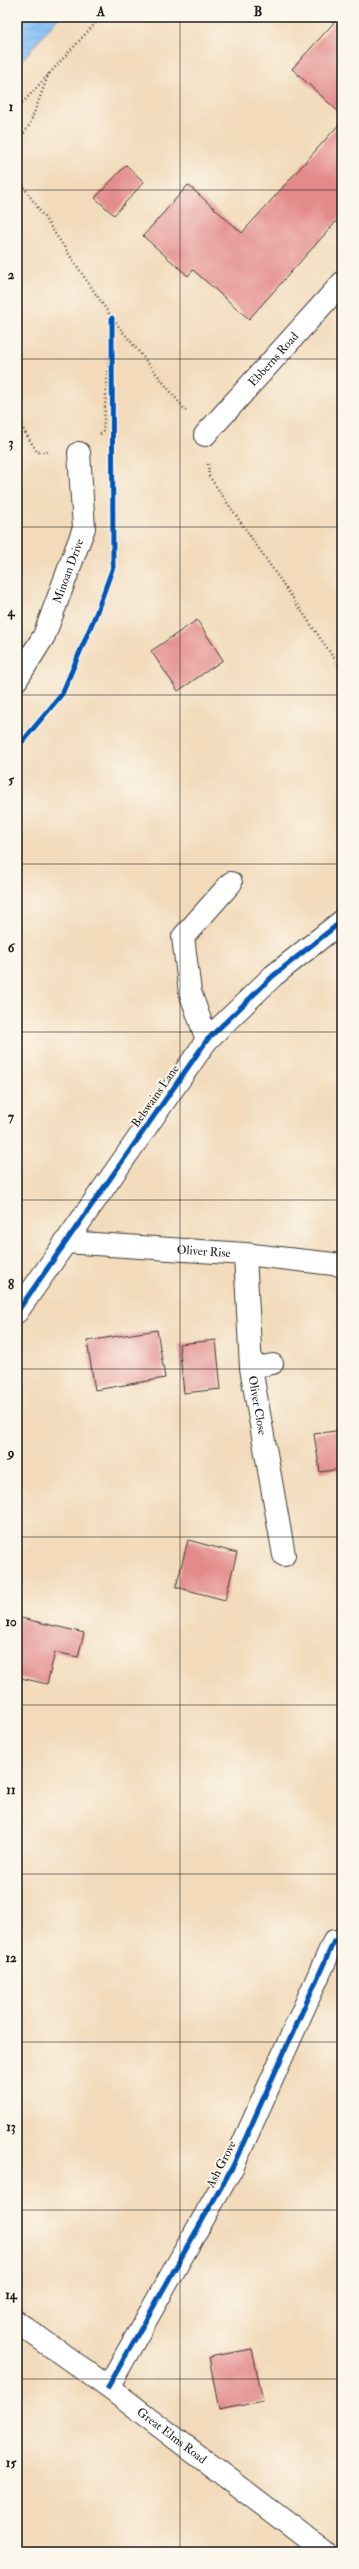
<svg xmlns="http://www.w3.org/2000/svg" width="359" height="2569" font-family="'IM FELL Double Pica',serif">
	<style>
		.water { fill: url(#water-waves); stroke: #506c88 }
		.building { fill: #e38a8a }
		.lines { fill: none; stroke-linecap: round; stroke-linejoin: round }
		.service-casing { stroke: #3c3834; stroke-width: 22 }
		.minor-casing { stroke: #3c3834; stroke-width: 24 }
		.tertiary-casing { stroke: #3c3834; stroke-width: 24 }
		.path { stroke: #3c3834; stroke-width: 2.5; stroke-dasharray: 1 3; stroke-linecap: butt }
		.service { stroke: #fff; stroke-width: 20 }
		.minor { stroke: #fff; stroke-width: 22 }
		.tertiary { stroke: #fff; stroke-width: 22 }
		.cycleway-casing { stroke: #fbf7ec; stroke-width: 8 }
		.cycleway { stroke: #0057b8; stroke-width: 5 }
		.grid { fill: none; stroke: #1c1c1c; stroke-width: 1; stroke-opacity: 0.55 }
		.labels { text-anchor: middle; stroke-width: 4; stroke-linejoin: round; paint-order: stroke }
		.street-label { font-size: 12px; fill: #1c1c1c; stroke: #fbf7ec }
		.neatline { fill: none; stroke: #1c1c1c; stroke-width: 1.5 }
		.grid-label { font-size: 13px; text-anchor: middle; font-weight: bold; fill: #1c1c1c }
	</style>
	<defs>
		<pattern id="water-waves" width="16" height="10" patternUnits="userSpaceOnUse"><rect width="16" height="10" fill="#83bdf4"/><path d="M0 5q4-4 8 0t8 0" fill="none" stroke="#71a2d1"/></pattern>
	</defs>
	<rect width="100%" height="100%" fill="#fbf7ec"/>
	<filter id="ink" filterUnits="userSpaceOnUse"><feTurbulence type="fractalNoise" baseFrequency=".025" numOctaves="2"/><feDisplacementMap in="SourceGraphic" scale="8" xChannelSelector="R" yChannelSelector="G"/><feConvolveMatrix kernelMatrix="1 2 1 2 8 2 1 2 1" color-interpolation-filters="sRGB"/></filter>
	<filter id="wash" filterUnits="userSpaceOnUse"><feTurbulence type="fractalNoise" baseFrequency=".012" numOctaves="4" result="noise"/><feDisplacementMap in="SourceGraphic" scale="16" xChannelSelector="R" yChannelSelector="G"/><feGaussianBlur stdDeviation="0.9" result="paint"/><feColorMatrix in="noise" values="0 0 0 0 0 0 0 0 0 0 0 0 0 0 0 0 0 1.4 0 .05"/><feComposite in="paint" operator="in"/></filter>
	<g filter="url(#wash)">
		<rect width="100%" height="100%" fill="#f2daba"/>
		<!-- water -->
		<polygon class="water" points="25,17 59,17 17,66 17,26"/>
		<g id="blocks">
			<!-- building -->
			<g class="building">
				<polygon points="339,17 342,17 342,115 292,69"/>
				<polygon points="342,121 342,215 249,319 193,270 188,276 143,236 188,185 242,233"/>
				<polygon points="126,165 144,182 114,215 95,198"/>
				<polygon points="197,620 223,660 178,691 151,651"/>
				<polygon points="157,1330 165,1378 95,1390 87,1341"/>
				<polygon points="216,1340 221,1389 184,1393 179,1344"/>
				<polygon points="342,1430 342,1469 320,1472 314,1434"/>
				<polygon points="188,1540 237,1553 225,1600 176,1587"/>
				<polygon points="17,1617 84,1633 78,1657 55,1652 47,1684 17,1677"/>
				<polygon points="252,2349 263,2401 219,2410 209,2357"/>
			</g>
		</g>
	</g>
	<g filter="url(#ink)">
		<use href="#blocks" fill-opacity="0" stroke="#3c3834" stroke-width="1"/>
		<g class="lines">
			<defs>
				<polyline id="service" points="251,1368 273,1364"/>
				<g id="minor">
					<path id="s1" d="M205 435 342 283"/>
					<path id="s2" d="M17 679 44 636 84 528 79 453"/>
					<polyline points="207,1040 190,992 183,937 231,883"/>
					<path id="s3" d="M65 1242 245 1254 342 1265"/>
					<path id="s4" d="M245 1254 251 1368 284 1555"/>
					<path id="s5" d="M17 2322 108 2387 325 2552"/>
					<polyline points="108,2387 233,2166 334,1941"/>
				</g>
				<polyline id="tertiary" points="17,1312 207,1040 273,976 342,921"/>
			</defs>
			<!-- service casing -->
			<use href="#service" class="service-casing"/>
			<!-- minor casing -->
			<use href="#minor" class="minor-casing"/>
			<!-- tertiary casing -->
			<use href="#tertiary" class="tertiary-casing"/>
			<!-- path -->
			<g class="path">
				<polyline points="17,109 101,17"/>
				<polyline points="17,143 30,124 49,73"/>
				<polyline points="17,177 112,318 186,411"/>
				<polyline points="17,419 37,452 50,452"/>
				<polyline points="100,434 103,432 112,319"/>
				<polyline points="208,464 209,476 342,670"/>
			</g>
			<!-- service -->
			<use href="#service" class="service"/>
			<!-- minor -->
			<use href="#minor" class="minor"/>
			<!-- tertiary -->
			<use href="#tertiary" class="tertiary"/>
			<defs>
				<g id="cycleway">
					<polyline points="17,748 62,694 96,614 113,567 112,318"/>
					<polyline points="17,1312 207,1040 273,976 342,921"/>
					<polyline points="108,2387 233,2166 334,1941"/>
				</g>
			</defs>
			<!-- cycleway casing -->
			<use href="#cycleway" class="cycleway-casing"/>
			<!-- cycleway -->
			<use href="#cycleway" class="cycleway"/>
		</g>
	</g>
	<!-- grid -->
	<path class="grid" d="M180 17V2552M17 190H342M17 359H342M17 527H342M17 695H342M17 864H342M17 1032H342M17 1200H342M17 1369H342M17 1537H342M17 1705H342M17 1874H342M17 2042H342M17 2210H342M17 2379H342"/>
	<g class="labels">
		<!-- street labels -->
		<g class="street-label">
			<text dy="4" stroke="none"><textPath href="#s1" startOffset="102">Ebberns Road</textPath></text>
			<text dy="4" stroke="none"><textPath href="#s2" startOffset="120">Minoan Drive</textPath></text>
			<text transform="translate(155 1096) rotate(-55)" y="4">Belswains Lane</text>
			<text dy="4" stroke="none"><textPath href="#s3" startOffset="139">Oliver Rise</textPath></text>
			<text dy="4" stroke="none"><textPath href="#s4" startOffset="152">Oliver Close</textPath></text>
			<text transform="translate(221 2164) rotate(-63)" y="4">Ash Grove</text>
			<text dy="4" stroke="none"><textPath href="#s5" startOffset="192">Great Elms Road</textPath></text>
		</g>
	</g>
	<!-- margin -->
	<rect width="359" height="2569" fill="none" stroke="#fbf7ec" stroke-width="44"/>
	<rect x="22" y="22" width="315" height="2525" class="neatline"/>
	<g class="grid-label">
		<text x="101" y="16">A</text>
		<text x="258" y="16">B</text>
		<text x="11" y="111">1</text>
		<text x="11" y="279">2</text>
		<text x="11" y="447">3</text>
		<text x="11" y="616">4</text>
		<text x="11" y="784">5</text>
		<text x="11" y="952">6</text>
		<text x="11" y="1121">7</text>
		<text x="11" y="1289">8</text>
		<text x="11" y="1457">9</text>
		<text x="11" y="1626">10</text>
		<text x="11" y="1794">11</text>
		<text x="11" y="1962">12</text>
		<text x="11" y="2131">13</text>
		<text x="11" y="2299">14</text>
		<text x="11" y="2467">15</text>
	</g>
</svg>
